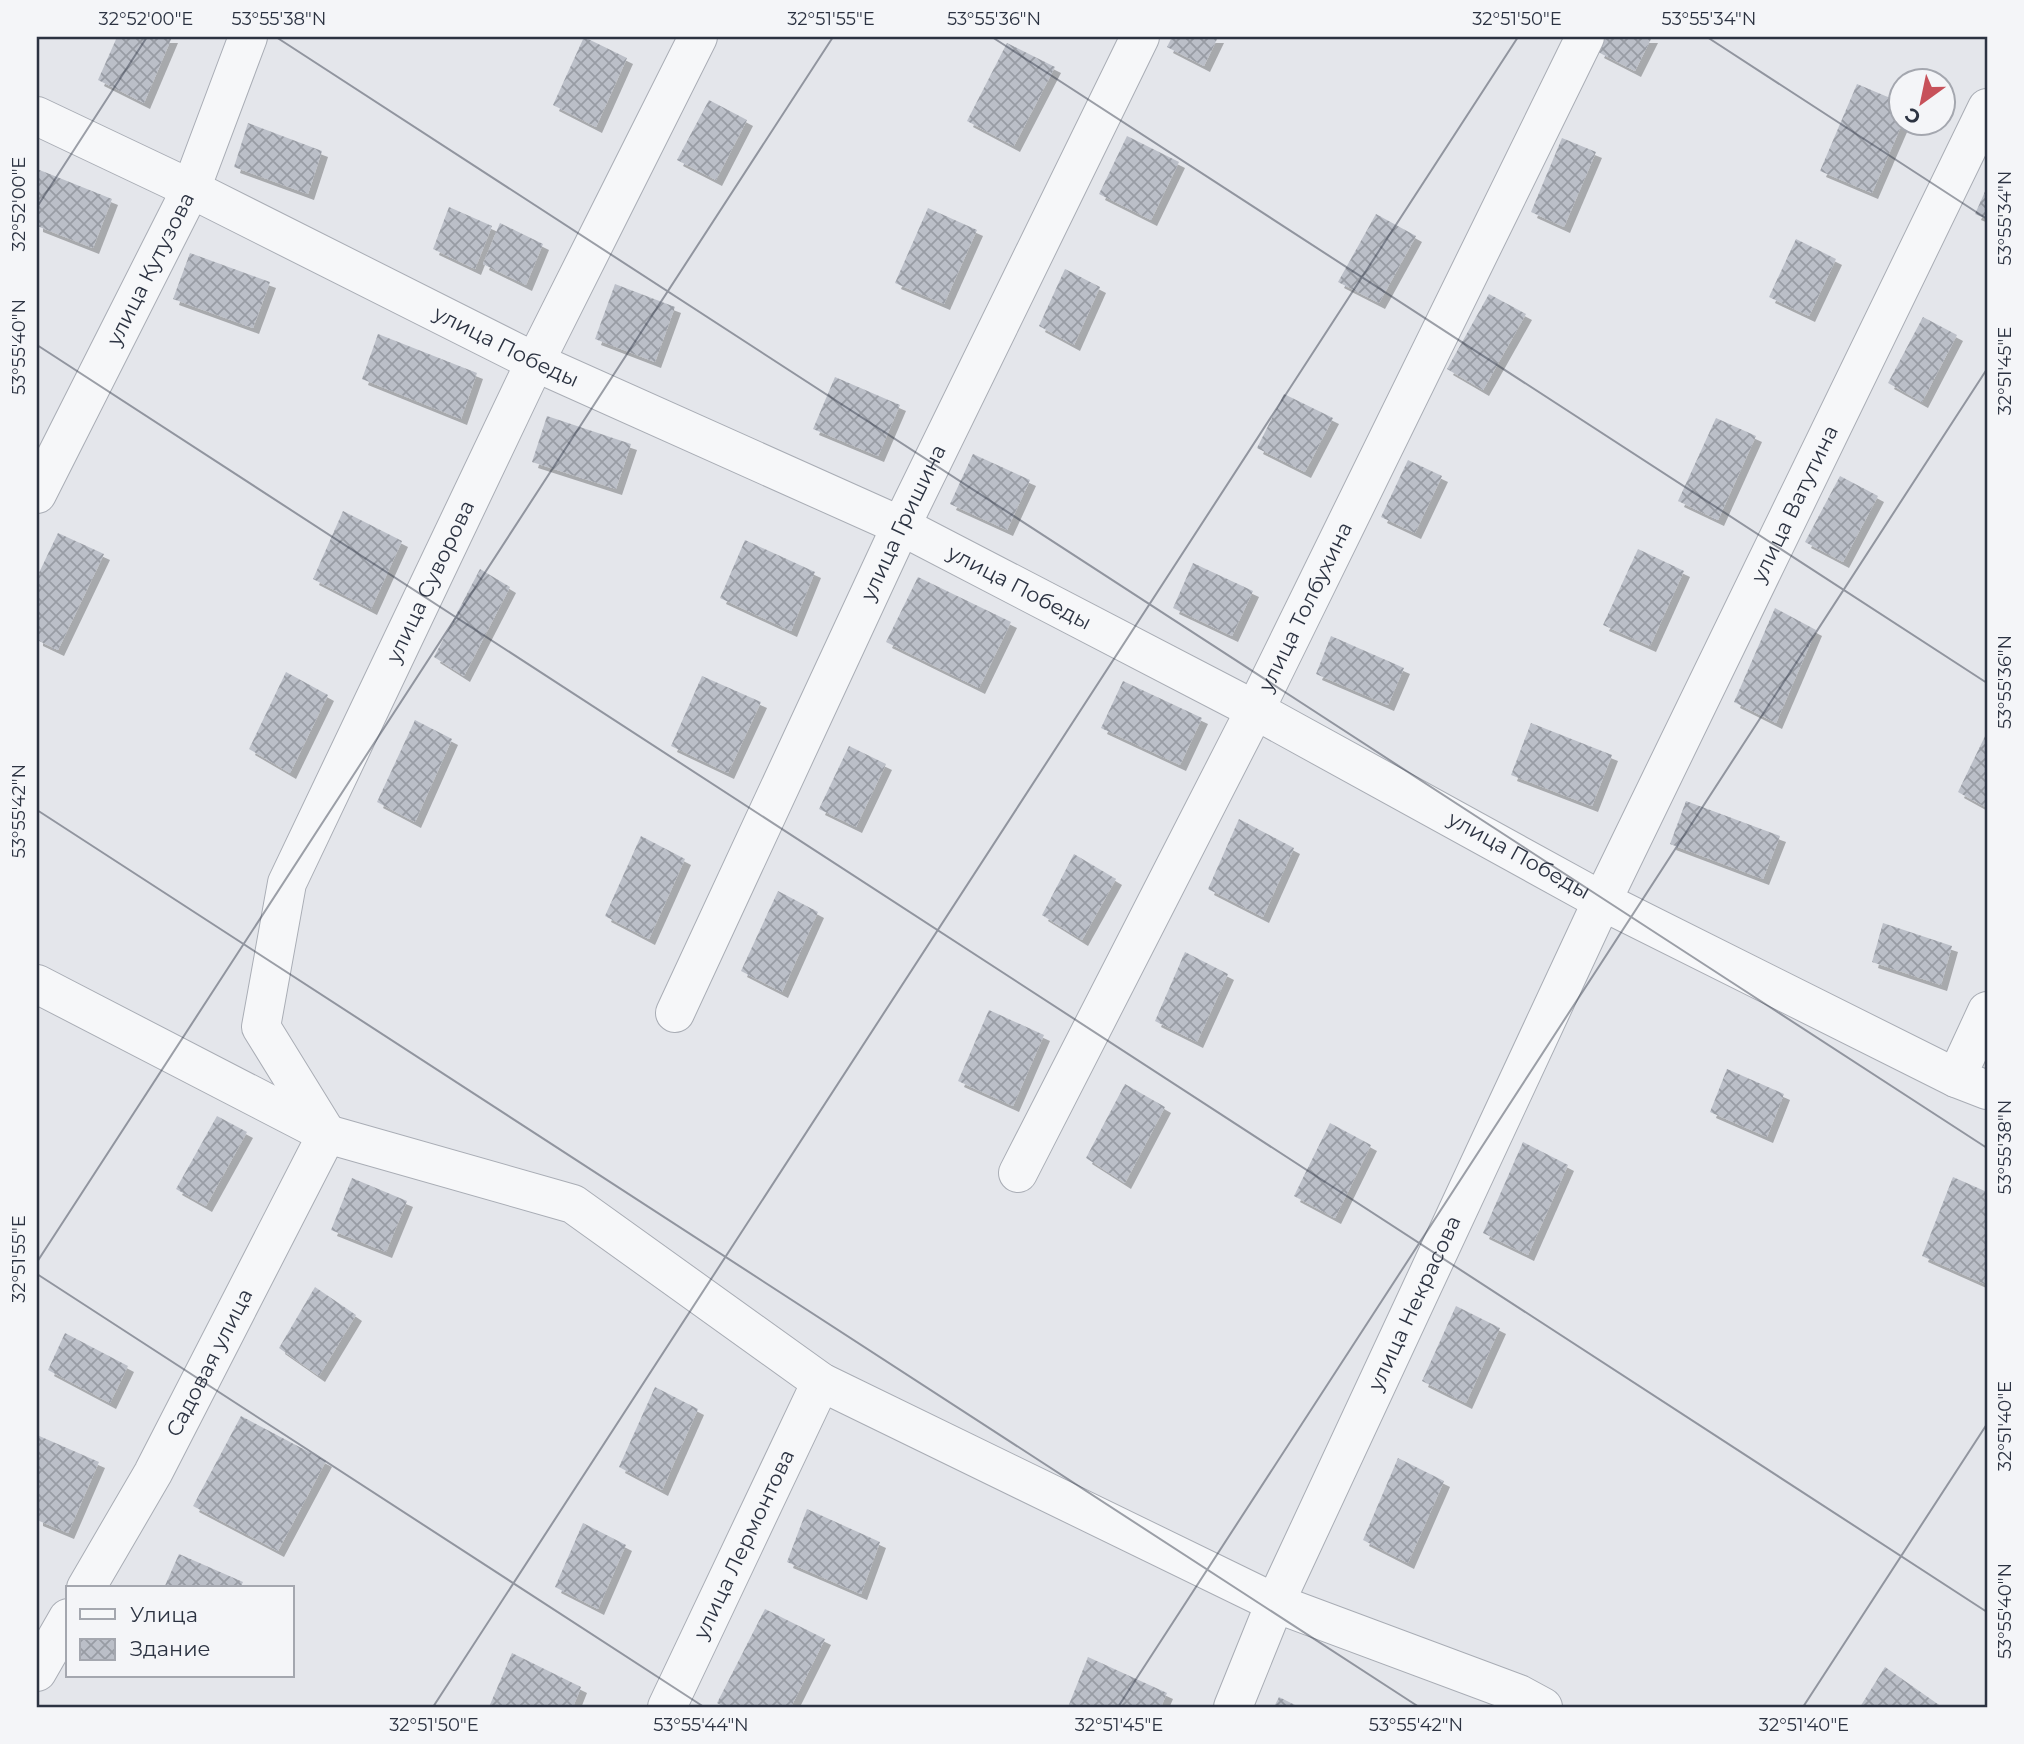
<svg xmlns="http://www.w3.org/2000/svg" width="2024" height="1744" font-family="Montserrat,sans-serif">
	<style>
		.building { fill: url(#building-cross-hatch); filter: url(#shadow) }
		.lines { fill: none; stroke-linecap: round; stroke-linejoin: round }
		.street-casing { stroke: #a9adb5; stroke-width: 40 }
		.street { stroke: #f6f7f9; stroke-width: 38 }
		.ticks { fill: none; stroke: #2c3342; stroke-width: 2; stroke-opacity: 0.45 }
		.labels { text-anchor: middle; stroke-width: 6; stroke-linejoin: round; paint-order: stroke }
		.street-label { font-size: 21px; fill: #2c3342; stroke: #f4f5f8 }
		.neatline { fill: none; stroke: #2c3342; stroke-width: 2.5 }
		.ticks-label { font-size: 18px; text-anchor: middle; fill: #2c3342 }
	</style>
	<defs>
		<pattern id="building-cross-hatch" width="8" height="8" patternUnits="userSpaceOnUse" patternTransform="scale(1.75)"><rect width="8" height="8" fill="#bbbfc8"/><path d="M0 0l8 8M0 8l8-8" fill="none" stroke="#989ca4"/></pattern>
		<filter id="shadow"><feDropShadow dx="6" dy="6" stdDeviation="0" flood-color="#0004"/></filter>
	</defs>
	<rect width="100%" height="100%" fill="#e4e6eb"/>
	<!-- building -->
	<g class="building">
		<polygon points="117,37 172,37 144,103 98,80"/>
		<polygon points="584,37 627,58 596,127 553,105"/>
		<polygon points="1172,37 1218,37 1204,66 1167,47"/>
		<polygon points="1606,37 1652,37 1635,71 1598,52"/>
		<polygon points="1007,43 1055,67 1014,146 967,121"/>
		<polygon points="1857,84 1902,103 1902,124 1872,193 1820,171"/>
		<polygon points="709,100 747,120 716,180 677,160"/>
		<polygon points="248,123 322,151 308,194 234,167"/>
		<polygon points="1127,136 1179,162 1151,220 1099,194"/>
		<polygon points="1562,138 1596,152 1564,227 1531,212"/>
		<polygon points="37,169 112,199 93,248 37,226"/>
		<polygon points="1987,187 1987,219 1975,214"/>
		<polygon points="449,207 492,226 475,269 433,249"/>
		<polygon points="928,208 977,230 944,304 895,283"/>
		<polygon points="1376,214 1416,236 1379,303 1338,282"/>
		<polygon points="500,223 543,244 526,285 483,264"/>
		<polygon points="1796,239 1836,259 1809,316 1769,297"/>
		<polygon points="190,253 270,282 253,328 173,299"/>
		<polygon points="1065,269 1100,287 1074,345 1039,326"/>
		<polygon points="615,284 675,307 655,362 595,339"/>
		<polygon points="1489,294 1526,314 1483,390 1447,369"/>
		<polygon points="1923,317 1957,335 1922,402 1888,383"/>
		<polygon points="378,334 477,373 461,419 362,379"/>
		<polygon points="835,377 900,405 878,456 813,429"/>
		<polygon points="1284,394 1333,418 1305,472 1257,448"/>
		<polygon points="547,416 631,444 616,489 532,462"/>
		<polygon points="1716,418 1756,436 1718,520 1678,501"/>
		<polygon points="973,454 1030,480 1007,530 950,504"/>
		<polygon points="1408,460 1442,476 1415,533 1381,517"/>
		<polygon points="1840,476 1878,496 1843,562 1805,542"/>
		<polygon points="343,511 402,541 371,609 313,579"/>
		<polygon points="58,533 104,554 58,650 37,640 37,577"/>
		<polygon points="745,540 815,572 791,631 720,598"/>
		<polygon points="1638,549 1684,571 1650,646 1603,625"/>
		<polygon points="1193,563 1253,591 1232,636 1173,608"/>
		<polygon points="480,569 510,587 464,676 434,657"/>
		<polygon points="918,577 1011,622 979,688 886,642"/>
		<polygon points="1775,608 1816,630 1776,723 1734,702"/>
		<polygon points="1331,636 1404,668 1388,705 1316,674"/>
		<polygon points="286,672 328,695 290,773 249,749"/>
		<polygon points="702,676 761,702 728,773 671,746"/>
		<polygon points="1123,681 1202,718 1180,765 1101,728"/>
		<polygon points="415,720 452,739 415,822 377,802"/>
		<polygon points="1531,723 1612,755 1592,806 1511,775"/>
		<polygon points="1987,732 1987,808 1958,792"/>
		<polygon points="849,746 886,764 856,827 819,809"/>
		<polygon points="1686,801 1780,836 1763,879 1670,844"/>
		<polygon points="1239,819 1294,848 1263,917 1208,889"/>
		<polygon points="641,836 685,859 649,939 605,916"/>
		<polygon points="1074,854 1116,879 1082,940 1042,915"/>
		<polygon points="778,891 818,912 782,992 741,971"/>
		<polygon points="1883,923 1952,946 1941,985 1872,962"/>
		<polygon points="1185,952 1228,974 1197,1042 1155,1021"/>
		<polygon points="989,1010 1044,1035 1013,1106 958,1081"/>
		<polygon points="1727,1069 1784,1094 1767,1137 1710,1112"/>
		<polygon points="1125,1084 1165,1107 1125,1183 1086,1158"/>
		<polygon points="217,1116 247,1132 206,1206 176,1189"/>
		<polygon points="1330,1123 1371,1145 1335,1218 1294,1196"/>
		<polygon points="1523,1142 1568,1165 1528,1255 1483,1233"/>
		<polygon points="1953,1177 1987,1192 1987,1285 1922,1256"/>
		<polygon points="352,1178 407,1201 386,1252 331,1230"/>
		<polygon points="315,1287 356,1315 319,1376 279,1348"/>
		<polygon points="1456,1306 1500,1328 1466,1403 1422,1381"/>
		<polygon points="65,1333 128,1366 110,1403 48,1370"/>
		<polygon points="655,1387 698,1409 662,1490 619,1467"/>
		<polygon points="241,1416 326,1461 278,1551 193,1506"/>
		<polygon points="37,1435 99,1462 68,1533 37,1520"/>
		<polygon points="1398,1458 1444,1481 1408,1563 1363,1540"/>
		<polygon points="807,1509 880,1542 861,1594 787,1562"/>
		<polygon points="583,1523 626,1545 598,1609 555,1587"/>
		<polygon points="179,1554 243,1582 240,1588 164,1588"/>
		<polygon points="765,1609 825,1639 791,1707 724,1707 717,1703"/>
		<polygon points="512,1653 581,1687 573,1707 489,1707"/>
		<polygon points="1088,1657 1167,1693 1161,1707 1068,1707"/>
		<polygon points="1885,1667 1942,1707 1860,1707"/>
		<polygon points="1279,1697 1299,1707 1274,1707"/>
	</g>
	<g class="lines">
		<defs>
			<g id="street">
				<path id="s1" d="M37 116 191 189 535 362 901 526 1255 710 1602 901 1956 1078 1987 1090"/>
				<path id="s2" d="M37 494 191 189 248 37"/>
				<polyline points="37,984 327,1134 573,1204 821,1382 1275,1603 1519,1694 1543,1707"/>
				<path id="s3" d="M675 1013 901 526 1140 37"/>
				<polyline points="1956,1078 1987,1011"/>
				<path id="s4" d="M1018 1173 1255 710 1585 37"/>
				<path id="s5" d="M86 1588 153 1473 327 1134 261 1027 287 883 535 362 698 37"/>
				<polyline points="37,1672 68,1618"/>
				<path id="s6" d="M667 1707 821 1382"/>
				<path id="s7" d="M1233 1707 1275 1603 1602 901 1987 108"/>
			</g>
		</defs>
		<!-- street casing -->
		<use href="#street" class="street-casing"/>
		<!-- street -->
		<use href="#street" class="street"/>
	</g>
	<!-- ticks -->
	<path class="ticks" d="M276 37 1987 1148M992 37 1987 683M1707 37 1987 219M37 207 147 37M37 345 1987 1612M37 810 1419 1707M37 1262 833 37M37 1274 704 1707M433 1707 1518 37M1118 1707 1987 369M1803 1707 1987 1424"/>
	<g class="labels">
		<!-- street labels -->
		<g class="street-label">
			<text dy="7" stroke="none"><textPath href="#s2" startOffset="252">улица Кутузова</textPath></text>
			<text dy="7" stroke="none"><textPath href="#s1" startOffset="523">улица Победы</textPath></text>
			<text dy="7" stroke="none"><textPath href="#s7" startOffset="1328">улица Ватутина</textPath></text>
			<text dy="7" stroke="none"><textPath href="#s3" startOffset="541">улица Гришина</textPath></text>
			<text dy="7" stroke="none"><textPath href="#s5" startOffset="1120">улица Суворова</textPath></text>
			<text dy="7" stroke="none"><textPath href="#s1" startOffset="1090">улица Победы</textPath></text>
			<text dy="7" stroke="none"><textPath href="#s4" startOffset="635">улица Толбухина</textPath></text>
			<text dy="7" stroke="none"><textPath href="#s1" startOffset="1657">улица Победы</textPath></text>
			<text dy="7" stroke="none"><textPath href="#s7" startOffset="443">улица Некрасова</textPath></text>
			<text dy="7" stroke="none"><textPath href="#s5" startOffset="257">Садовая улица</textPath></text>
			<text dy="7" stroke="none"><textPath href="#s6" startOffset="180">улица Лермонтова</textPath></text>
		</g>
	</g>
	<!-- border -->
	<rect width="2024" height="1744" fill="none" stroke="#f4f5f8" stroke-width="77"/>
	<!-- legend -->
	<rect x="66" y="1586" width="228" height="91" fill="#f4f5f8" stroke="#a4a7af" stroke-width="2"/>
	<rect x="80" y="1609" width="35" height="10" fill="#f6f7f9" stroke="#a4a7af" stroke-width="2"/>
	<text x="130" y="1622" font-size="21" fill="#2c3342">Улица</text>
	<rect x="80" y="1639" width="35" height="21" fill="url(#building-cross-hatch)" stroke="#a4a7af" stroke-width="2"/>
	<text x="130" y="1656" font-size="21" fill="#2c3342">Здание</text>
	<!-- north arrow -->
	<g transform="translate(1922 102) rotate(213)"><circle r="33" fill="#f4f5f8" stroke="#a4a7af" stroke-width="2"/>
	<path d="M0-5L12 26L0 18L-12 26Z" fill="#c7515a"/>
	<text y="-10" font-size="19" font-weight="bold" text-anchor="middle" fill="#2c3342">С</text>
	</g>
	<rect x="38" y="38" width="1948" height="1668" class="neatline"/>
	<g class="ticks-label">
		<text x="146" y="25">32°52'00"E</text>
		<text x="279" y="25">53°55'38"N</text>
		<text x="831" y="25">32°51'55"E</text>
		<text x="994" y="25">53°55'36"N</text>
		<text x="1517" y="25">32°51'50"E</text>
		<text x="1709" y="25">53°55'34"N</text>
		<text transform="translate(19 204) rotate(-90)" y="6">32°52'00"E</text>
		<text transform="translate(2005 218) rotate(-90)" y="6">53°55'34"N</text>
		<text transform="translate(19 347) rotate(-90)" y="6">53°55'40"N</text>
		<text transform="translate(2005 371) rotate(-90)" y="6">32°51'45"E</text>
		<text transform="translate(2005 682) rotate(-90)" y="6">53°55'36"N</text>
		<text transform="translate(19 811) rotate(-90)" y="6">53°55'42"N</text>
		<text transform="translate(2005 1147) rotate(-90)" y="6">53°55'38"N</text>
		<text transform="translate(19 1259) rotate(-90)" y="6">32°51'55"E</text>
		<text transform="translate(2005 1426) rotate(-90)" y="6">32°51'40"E</text>
		<text transform="translate(2005 1611) rotate(-90)" y="6">53°55'40"N</text>
		<text x="434" y="1731">32°51'50"E</text>
		<text x="701" y="1731">53°55'44"N</text>
		<text x="1119" y="1731">32°51'45"E</text>
		<text x="1416" y="1731">53°55'42"N</text>
		<text x="1804" y="1731">32°51'40"E</text>
	</g>
</svg>
